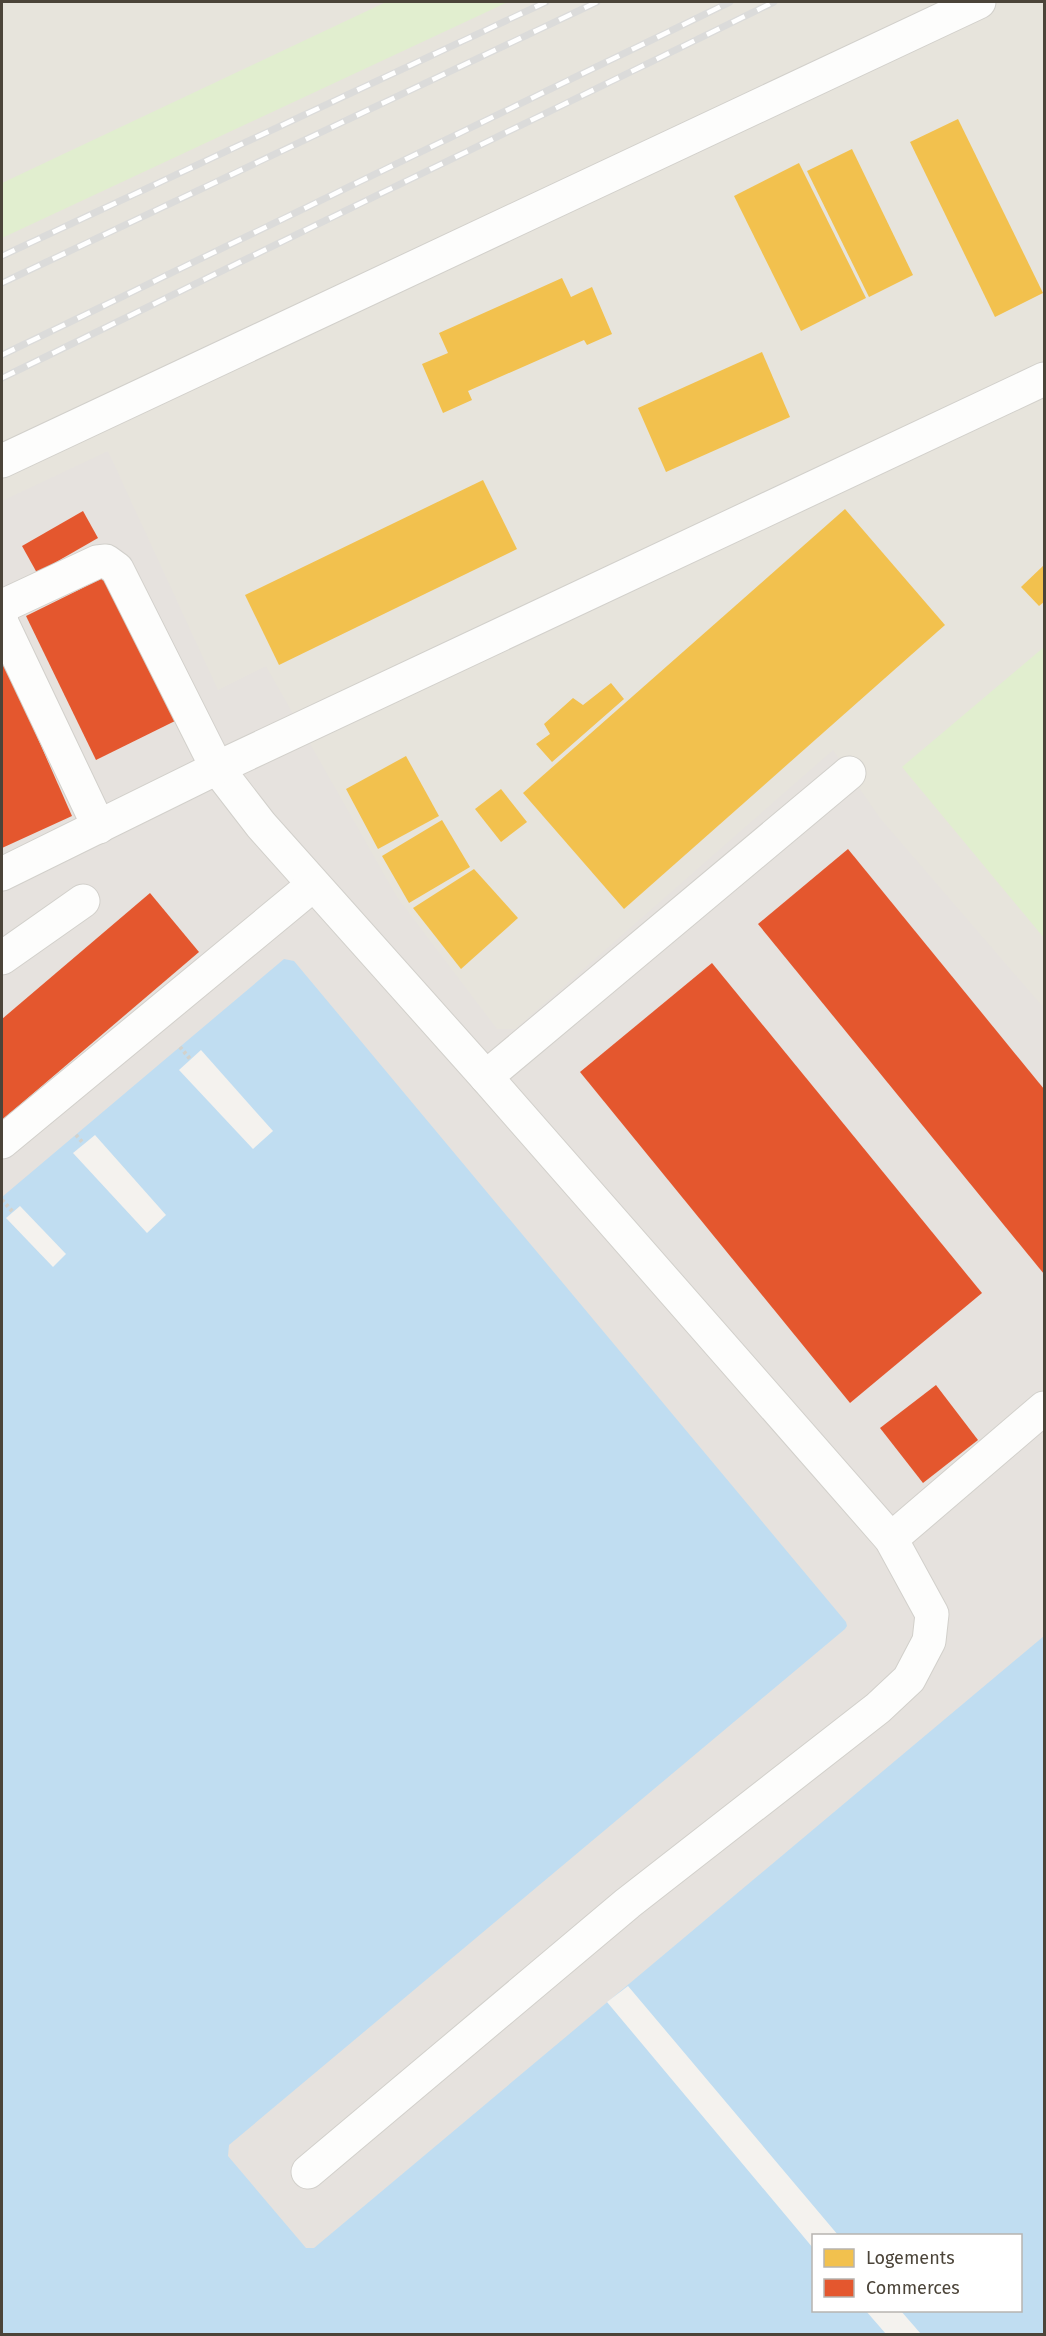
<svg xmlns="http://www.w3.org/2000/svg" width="1046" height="2336" font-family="'Fira Sans',sans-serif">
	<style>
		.residential { fill: #e7e4dc }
		.industrial { fill: #e6e2de; fill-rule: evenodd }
		.green { fill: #e1eecf }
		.water { fill: #c0ddf1; fill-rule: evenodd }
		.pier { fill: #f4f2ee }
		.homes { fill: #f2c14e }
		.shops { fill: #e4572e }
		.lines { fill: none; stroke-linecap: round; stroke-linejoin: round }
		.minor-casing { stroke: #d2d0cb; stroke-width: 35 }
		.path { stroke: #d3d2cc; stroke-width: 4; stroke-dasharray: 3 3; stroke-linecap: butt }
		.minor { stroke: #fdfdfc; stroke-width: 33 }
		.rail-casing { stroke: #dbdbda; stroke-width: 7 }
		.rail { stroke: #fff; stroke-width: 4.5; stroke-dasharray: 14; stroke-linecap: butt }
	</style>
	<rect width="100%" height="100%" fill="#f4f2ee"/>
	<!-- residential -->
	<polygon class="residential" points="2,2 1044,2 1044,1636 2,1197"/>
	<!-- industrial -->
	<path class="industrial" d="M108 451 218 690 266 666 397 897 497 1029H515L833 750 880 818 1044 1008V2334H2V501ZM814 2236H1020V2310H814Z"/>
	<!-- green -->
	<g class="green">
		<polygon points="386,2 508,2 2,238 2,183"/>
		<polygon points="1044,647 1044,938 902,767"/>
	</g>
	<!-- water -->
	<path class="water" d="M284 959 294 961 846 1622 847 1626 845 1629 229 2145 228 2156 306 2248H314L1044 1636V2334H2V1197ZM814 2236H1020V2310H814Z"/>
	<!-- pier -->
	<g class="pier">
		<polygon points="201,1050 273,1131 253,1149 179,1070"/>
		<polygon points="95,1135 166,1215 147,1233 73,1153"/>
		<polygon points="20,1206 66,1254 53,1267 6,1218"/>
		<polygon points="628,1986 838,2235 814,2236 813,2248 607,2002"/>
		<polygon points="866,2311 901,2311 921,2334 886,2334"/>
	</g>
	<!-- homes -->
	<g class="homes">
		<polygon points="958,119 1043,293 995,317 910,142"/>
		<polygon points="852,149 913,275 869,297 807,171"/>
		<polygon points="799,163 866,298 801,331 734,196"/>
		<polygon points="562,278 571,297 592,287 612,334 587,345 584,340 468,391 472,400 443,413 422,364 448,353 439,333"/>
		<polygon points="762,352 790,417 666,472 638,408"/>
		<polygon points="483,480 517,549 279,665 245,595"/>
		<polygon points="845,509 945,625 624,909 523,793"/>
		<polygon points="1044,565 1044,602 1039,606 1021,587"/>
		<polygon points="611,683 624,699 552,762 536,744 550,734 544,724 573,698 583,705"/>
		<polygon points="406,756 439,816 378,849 346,789"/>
		<polygon points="501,789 527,822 501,842 475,809"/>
		<polygon points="442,820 470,867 409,903 382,856"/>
		<polygon points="474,869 518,918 461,969 413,908"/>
	</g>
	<!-- shops -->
	<g class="shops">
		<polygon points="83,511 98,538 37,573 22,546"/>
		<polygon points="105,577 175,721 96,760 26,616"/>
		<polygon points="2,657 72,816 2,848"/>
		<polygon points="848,849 1044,1089 1044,1274 758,924"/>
		<polygon points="150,893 199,952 2,1120 2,1019"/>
		<polygon points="712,963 982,1293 850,1403 580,1072"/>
		<polygon points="936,1385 978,1440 923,1483 880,1428"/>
	</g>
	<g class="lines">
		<defs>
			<g id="minor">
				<polyline points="2,461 979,2"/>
				<polyline points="2,613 5,605 97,562 106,561 117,569 217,768 261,825 486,1077 891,1539 932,1614 929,1641 909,1679 878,1708 628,1903 308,2172"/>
				<polyline points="2,623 99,827"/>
				<polyline points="2,874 217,768 1044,379"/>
				<polyline points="2,958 83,901"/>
				<polyline points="486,1077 849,773"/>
				<polyline points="2,1142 313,885"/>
				<polyline points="891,1539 1044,1408"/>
			</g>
		</defs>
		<!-- minor casing -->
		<use href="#minor" class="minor-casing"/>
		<!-- path -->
		<g class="path">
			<polyline points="180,1047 191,1060"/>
			<polyline points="76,1135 84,1144"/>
			<polyline points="2,1200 13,1212"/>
		</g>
		<!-- minor -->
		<use href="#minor" class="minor"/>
		<defs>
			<g id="rail">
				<polyline points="2,256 546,2"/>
				<polyline points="2,283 597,2"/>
				<polyline points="2,355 730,2"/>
				<polyline points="2,378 774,2"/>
			</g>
		</defs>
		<!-- rail casing -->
		<use href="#rail" class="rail-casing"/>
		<!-- rail -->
		<use href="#rail" class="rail"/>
	</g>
	<!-- border -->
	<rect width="1046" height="2336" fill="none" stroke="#4b4439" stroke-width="6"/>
	<!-- legend -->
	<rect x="812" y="2234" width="210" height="78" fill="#ffffff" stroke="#b7b4b0" stroke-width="1.5"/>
	<rect x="824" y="2249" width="30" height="18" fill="#f2c14e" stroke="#b7b4b0" stroke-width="1.5"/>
	<text x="866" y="2264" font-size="18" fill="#4b4439">Logements</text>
	<rect x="824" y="2279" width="30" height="18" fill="#e4572e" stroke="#b7b4b0" stroke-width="1.5"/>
	<text x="866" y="2294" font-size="18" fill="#4b4439">Commerces</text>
</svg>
